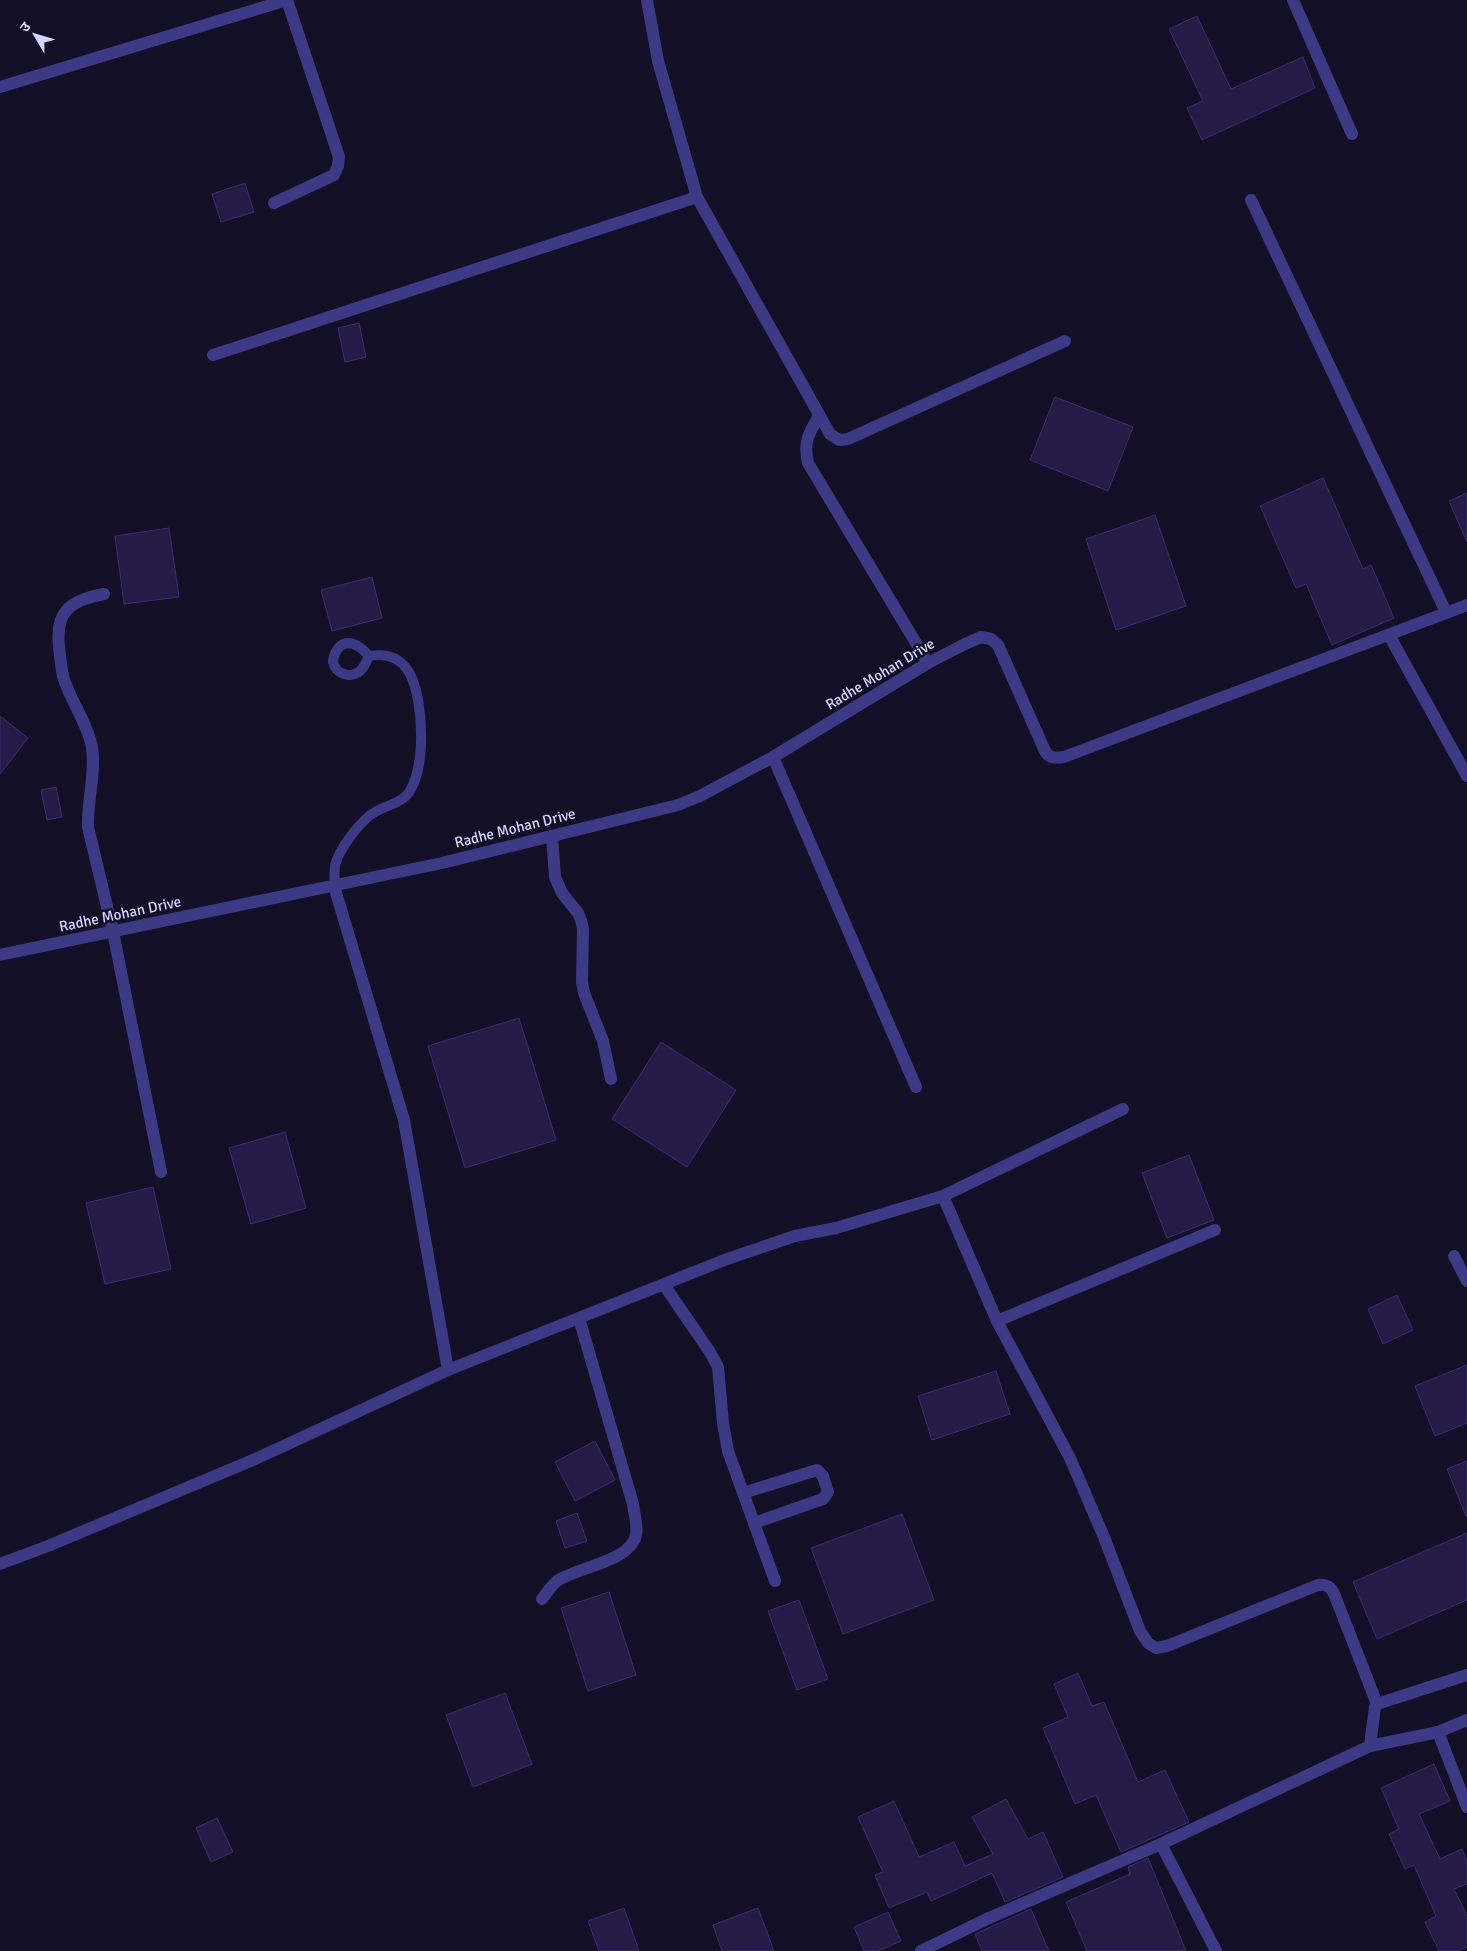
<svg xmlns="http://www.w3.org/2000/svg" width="1467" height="1951" font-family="Signika,'Noto Sans Devanagari',sans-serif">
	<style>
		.building { fill: #241b47; stroke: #3b2d73 }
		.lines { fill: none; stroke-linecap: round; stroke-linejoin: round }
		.service { stroke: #3d3a85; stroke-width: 10 }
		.minor { stroke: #3d3a85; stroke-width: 12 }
		.labels { text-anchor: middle; stroke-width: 5; stroke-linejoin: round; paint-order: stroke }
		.street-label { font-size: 15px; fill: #d9d4ff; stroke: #130f26 }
	</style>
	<rect width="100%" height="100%" fill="#130f26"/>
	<!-- building -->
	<g class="building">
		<polygon points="1197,16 1231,89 1303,57 1315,88 1202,140 1187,108 1203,101 1169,29"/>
		<polygon points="245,183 254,212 221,222 212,194"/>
		<polygon points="359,323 366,357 345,362 338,328"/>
		<polygon points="1055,397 1133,427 1108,491 1030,460"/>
		<polygon points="1323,478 1363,569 1371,565 1394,618 1332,645 1306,584 1296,588 1260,506"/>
		<polygon points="1467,493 1467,542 1449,501"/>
		<polygon points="1155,515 1186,606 1116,630 1086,539"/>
		<polygon points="169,528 179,597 124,604 115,536"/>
		<polygon points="372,577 382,618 332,631 321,590"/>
		<polygon points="0,716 28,738 0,774"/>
		<polygon points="56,787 62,817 47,820 41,790"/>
		<polygon points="519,1018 556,1140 465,1168 428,1046"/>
		<polygon points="661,1042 736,1090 687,1167 612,1119"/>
		<polygon points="285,1132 306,1208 251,1224 229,1148"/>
		<polygon points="1189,1155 1214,1220 1167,1238 1142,1173"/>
		<polygon points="153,1187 171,1269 105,1284 86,1203"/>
		<polygon points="1397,1295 1413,1330 1383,1344 1368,1309"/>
		<polygon points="1467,1365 1467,1423 1435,1436 1415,1386"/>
		<polygon points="996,1371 1010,1414 932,1440 918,1396"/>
		<polygon points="595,1441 615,1480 575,1501 555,1462"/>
		<polygon points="1467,1461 1467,1516 1466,1516 1447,1469"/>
		<polygon points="577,1513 587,1541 565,1548 556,1521"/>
		<polygon points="902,1514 934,1600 843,1634 811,1548"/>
		<polygon points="1467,1533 1467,1600 1377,1639 1353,1582"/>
		<polygon points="609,1592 636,1675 588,1691 561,1608"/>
		<polygon points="799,1600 828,1679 797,1690 768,1611"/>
		<polygon points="1078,1673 1092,1706 1104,1702 1138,1782 1165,1770 1189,1822 1121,1852 1096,1795 1075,1804 1043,1728 1068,1717 1054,1684"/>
		<polygon points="505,1693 532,1764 473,1787 446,1715"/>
		<polygon points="1434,1764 1450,1801 1419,1814 1440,1859 1462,1849 1467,1861 1467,1884 1454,1889 1467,1916 1467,1947 1458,1951 1439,1951 1425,1922 1436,1916 1414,1865 1405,1869 1389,1834 1399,1829 1381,1788"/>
		<polygon points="1006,1799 1028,1839 1043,1832 1063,1877 1005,1902 992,1873 931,1901 927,1892 889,1908 875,1875 883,1872 858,1817 894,1801 919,1857 954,1842 965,1866 993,1854 972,1817"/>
		<polygon points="217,1818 233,1852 211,1862 196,1828"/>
		<polygon points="1148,1858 1186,1951 1087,1951 1066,1902 1130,1874 1128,1867"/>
		<polygon points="624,1908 639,1951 599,1951 588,1921"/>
		<polygon points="758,1908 774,1951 722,1951 713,1925"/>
		<polygon points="1031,1909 1049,1951 982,1951 975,1934"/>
		<polygon points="888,1912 901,1941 878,1951 864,1951 854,1927"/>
	</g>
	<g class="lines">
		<!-- service -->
		<path class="service" d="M334 886C335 879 334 872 335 866 338 850 361 820 375 812 385 806 398 804 406 796 427 773 424 701 410 674 401 657 387 653 369 656 361 646 346 636 337 650 334 654 333 657 333 662 336 675 352 679 361 670 365 666 367 660 369 656"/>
		<!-- minor -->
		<g class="minor">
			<polyline points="647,0 658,61 697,197 830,434 839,440 848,439 1065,341"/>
			<polyline points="1293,0 1352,134"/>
			<polyline points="0,87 287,0"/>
			<polyline points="1251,200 1446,612"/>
			<polyline points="274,203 334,175 338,166 339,157 287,0"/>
			<polyline points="213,355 697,197"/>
			<path d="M819 416C809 433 803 442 808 463L928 663"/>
			<path d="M104 594C71 600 55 611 59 646 60 656 61 666 63 676 70 701 87 721 92 747 96 774 87 800 88 827L113 932 161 1172"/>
			<polyline points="1389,635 1467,776"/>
			<polyline points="773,757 916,1087"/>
			<polyline points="552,836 555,877 562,893 578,913 581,920 583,929 582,982 584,993 603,1041 611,1079"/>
			<polyline points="334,886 404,1120 448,1370"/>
			<path d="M0 955 442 863 678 805 700 796 773 757 928 663 965 644 981 637 991 639 998 645 1045 751C1049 759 1057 758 1064 757L1467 605"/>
			<polyline points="943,1196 1123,1109"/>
			<polyline points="1454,1256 1467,1281"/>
			<polyline points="664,1285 710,1352 718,1367 723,1423 728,1451 775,1581"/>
			<polyline points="997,1321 1215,1230"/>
			<polyline points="743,1493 817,1470 823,1476 828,1492 823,1499 754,1523"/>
			<path d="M0 1564 48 1546 253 1460 448 1370 727 1259 795 1236 836 1228 943 1196 997 1321 1070 1458 1104 1537 1140 1631 1148 1643 1156 1648 1167 1646 1318 1585C1328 1584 1332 1588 1335 1596L1377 1704"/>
			<path d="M542 1599C547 1593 551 1586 557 1581 577 1567 630 1562 636 1535 638 1526 634 1513 633 1504L579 1318"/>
			<polyline points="1438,1732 1467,1807"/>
			<polyline points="1370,1746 1375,1707 1377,1704 1467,1675"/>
			<polyline points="1161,1844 1216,1951"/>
			<polyline points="921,1951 989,1918 1161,1844 1370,1746 1438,1732 1467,1720"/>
		</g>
	</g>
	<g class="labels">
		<!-- street labels -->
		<g class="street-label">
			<text transform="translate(880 674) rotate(-31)" y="5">Radhe Mohan Drive</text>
			<text transform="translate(515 828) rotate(-14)" y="5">Radhe Mohan Drive</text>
			<text transform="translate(120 914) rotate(-12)" y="5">Radhe Mohan Drive</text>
		</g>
	</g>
	<!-- north arrow -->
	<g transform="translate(35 35) rotate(308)" stroke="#130f26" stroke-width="4" paint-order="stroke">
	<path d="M0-4L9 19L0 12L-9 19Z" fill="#d9d4ff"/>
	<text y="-8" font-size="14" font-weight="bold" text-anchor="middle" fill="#d9d4ff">उ</text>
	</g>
</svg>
